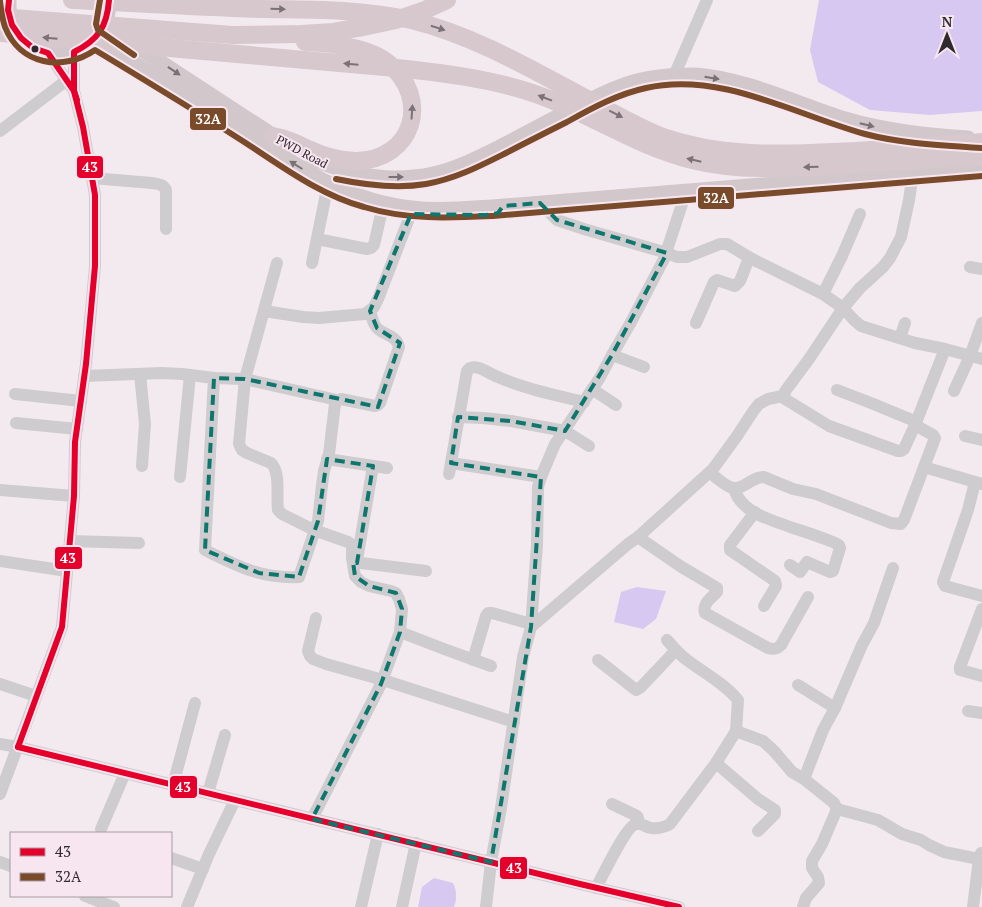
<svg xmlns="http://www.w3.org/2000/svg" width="982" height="907" font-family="'PT Serif',serif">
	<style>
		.water { fill: #d6c8f0 }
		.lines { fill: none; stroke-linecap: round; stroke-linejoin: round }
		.minor { stroke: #ceccce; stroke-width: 12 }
		.major { stroke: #d2c8cc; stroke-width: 15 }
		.highway { stroke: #d7c8ce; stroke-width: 18 }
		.bus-1-casing { stroke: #f7e6f0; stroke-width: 10 }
		.bus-2-casing { stroke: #f7e6f0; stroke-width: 10 }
		.bus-1 { stroke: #e4002b; stroke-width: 6 }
		.bus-2 { stroke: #7a4b2a; stroke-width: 6 }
		.oneway { fill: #7b7176 }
		.oneway2 { fill: #797175 }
		.marked { fill: none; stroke: #0f766e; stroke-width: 4; stroke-dasharray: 10 6; stroke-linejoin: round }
		.bus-dot { fill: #302a2e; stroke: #f7e6f0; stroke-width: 2 }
		.labels { text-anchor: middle; stroke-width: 4; stroke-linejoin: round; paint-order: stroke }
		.street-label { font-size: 12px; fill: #302a2e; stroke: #f7e6f0 }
		.line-badge { stroke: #f7e6f0; stroke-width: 2 }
		.badge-label { font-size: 14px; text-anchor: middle; font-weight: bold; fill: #fff }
	</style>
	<rect width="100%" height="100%" fill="#f3eaef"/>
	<!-- water -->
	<g class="water">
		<polygon points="819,0 982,0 982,111 930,115 870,110 818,82 810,50"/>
		<polygon points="637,587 666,591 656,619 643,629 614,622 621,592"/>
		<path d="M434 878 453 883C457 891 457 899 454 907H418L422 887Z"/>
	</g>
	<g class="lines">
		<!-- minor -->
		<g class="minor">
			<polyline points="48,53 71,87"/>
			<polyline points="674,76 707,0"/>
			<polyline points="0,131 67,80 74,77"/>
			<polyline points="913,173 909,200 901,237 890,258 883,267 860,288 843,308 809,359 786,390 783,396 785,399 829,426 898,451 901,451 904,449 915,425 945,349"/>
			<path d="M92 178 152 183C158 184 163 184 166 190V229"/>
			<path d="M327 191C350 201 373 209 398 212"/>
			<polyline points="540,203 557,220 584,229 667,253 677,257 687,257 720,244 727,244 752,259 823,294 843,308 854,320 861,326 915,343 945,349 982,359"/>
			<polyline points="317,239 367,249 371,248 374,245 382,210"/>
			<path d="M277 263 245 379 239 444 242 450 247 453 271 463C281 473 276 496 278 510L282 514 314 530 348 542 351 544 352 547V558L355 576 361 582 369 586 391 591 396 593 399 599 402 609 400 632 444 649 491 666"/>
			<polyline points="312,263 328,184"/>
			<polyline points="970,267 982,269"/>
			<polyline points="823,294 842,256 860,214"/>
			<polyline points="264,311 303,317 319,318 365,314 374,307 378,299 413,208"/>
			<polyline points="696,323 714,282 717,280 735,286 740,281 749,258"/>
			<polyline points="900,338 905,323"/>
			<polyline points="612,355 644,367"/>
			<polyline points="140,374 145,424 142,466"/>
			<polyline points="84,376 162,373 182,374 214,378 245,379 337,400"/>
			<path d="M214 378 205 550C237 566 262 579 299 577L318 521 322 485 324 471 329 454 335 404 337 400 341 399 375 406 378 405 380 403 399 347C397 336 385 335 378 329 373 325 372 317 370 311"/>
			<polyline points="592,389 616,405"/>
			<polyline points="837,390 871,403 917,422"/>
			<polyline points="954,391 970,356 982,323"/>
			<polyline points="15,394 81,401"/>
			<polyline points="458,417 483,418 511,421 565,431 589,446"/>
			<polyline points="16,423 77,429"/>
			<polyline points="915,425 933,435 935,438 924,467 982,484"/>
			<polyline points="965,436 982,440"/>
			<polyline points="327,459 387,468"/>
			<polyline points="451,463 541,477"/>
			<path d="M710 473C716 477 723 484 730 487 742 492 752 476 764 477L793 489 816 494 891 523 901 524 904 520 924 467"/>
			<path d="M449 474 467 371C474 361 489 374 498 377 525 389 555 395 584 402"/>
			<polyline points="180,477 190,375"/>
			<polyline points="975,482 968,510 943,582 945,586 982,596"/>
			<path d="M734 488C740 513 772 520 793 528 806 532 820 537 833 542L839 545 840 548 833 571 830 572 807 562 800 572 790 565"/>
			<polyline points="0,490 74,496"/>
			<polyline points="755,512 730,545 730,550 775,581 776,586 764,606"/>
			<path d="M638 537 680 566 717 588V592C711 598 702 604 705 613L768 648C774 650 777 649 781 645L808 597"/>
			<polyline points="70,541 139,543"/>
			<polyline points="357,560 373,466"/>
			<polyline points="0,561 67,571"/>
			<polyline points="353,562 426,571"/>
			<polyline points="982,609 960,667 960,670 982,676"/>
			<polyline points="316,618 308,651 310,656 313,659 326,664 383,680 514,722"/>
			<polyline points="531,627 628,544 638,537 713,469 737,436 754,410 759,404 768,399 783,396"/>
			<polyline points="473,660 486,616 488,613 492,613 531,624"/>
			<polyline points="598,660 636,690 641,687 676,650"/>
			<polyline points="0,684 36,696"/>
			<polyline points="798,685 835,708"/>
			<polyline points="968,711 982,713"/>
			<polyline points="736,731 763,741 774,751 792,772 804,779 834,803 837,809 878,820 902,834 921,840 929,845 944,852 979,859"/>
			<polyline points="0,744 18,747 580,884 679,907"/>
			<polyline points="716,763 758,799 775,810 775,814 758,831"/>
			<polyline points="804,779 823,730 835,708 862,645 874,623 893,568"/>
			<polyline points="173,785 195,703"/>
			<polyline points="208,793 225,735"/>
			<polyline points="0,794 62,627 74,496 75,442 86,364 95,266 95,195 83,127 74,91 74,52"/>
			<polyline points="612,804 637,816 638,818 636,824"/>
			<polyline points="312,819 381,684 400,632"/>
			<polyline points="101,829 125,773"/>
			<polyline points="171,858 203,869"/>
			<polyline points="0,862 11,866"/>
			<path d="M596 888C602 877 626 826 636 824 642 822 646 828 651 828 657 829 666 827 670 824L716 763 736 731 738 700C724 683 704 673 687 660 680 655 673 647 667 640"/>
			<polyline points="85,896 114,907"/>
			<polyline points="187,907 209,854 235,800"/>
			<polyline points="361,907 378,834"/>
			<polyline points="402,907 416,843"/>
			<polyline points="486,907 491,862 501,808 523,657 531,627 537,545 538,487 541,477 555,444 599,379 612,355 631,322 664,259 686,192"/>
			<polyline points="803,907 806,898 819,883 818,877 812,868 812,861 822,844 837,809"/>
			<polyline points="973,907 979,859 981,853"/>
		</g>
		<!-- major -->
		<g class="major">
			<path d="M9 0C6 71 110 72 109 0"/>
			<path d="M99 42C144 69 189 95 232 123 285 157 329 193 393 205 425 212 459 209 492 207L982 167"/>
			<polyline points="133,44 283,142"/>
			<path d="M312 158C350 176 391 183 433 174 457 169 479 157 500 147 525 134 549 121 574 108 601 94 628 80 659 77 671 75 684 75 696 75 747 79 797 104 845 119 885 131 927 135 968 138"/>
		</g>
		<!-- highway -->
		<g class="highway">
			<path d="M72 0C136 3 201 7 265 9 314 10 363 9 411 20 473 35 531 69 587 99 612 112 637 127 663 137 727 159 788 154 855 151 897 148 940 146 982 142"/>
			<polyline points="0,17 232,35 301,34 333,32 363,27 396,20 425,10 447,0"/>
			<path d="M0 33 407 69C459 75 512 82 561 104 604 123 646 149 692 160 739 172 791 168 839 165 887 162 934 159 982 156"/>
			<path d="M273 136C278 137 283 138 287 140 295 142 301 146 308 149 323 156 339 161 356 161 413 160 432 99 388 63 369 47 330 43 305 42"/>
		</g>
		<defs>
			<g id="bus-1">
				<polyline points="9,0 8,10 12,25 21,38 33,48 48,53 74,91 83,127 95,195 95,266 86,364 75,442 74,496 62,627 18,747"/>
				<path d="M77 100 74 91V52C98 40 107 27 109 0"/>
				<polyline points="18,747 580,884 679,907"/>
			</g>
			<g id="bus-2">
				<polyline points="100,0 96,24 98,30 134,55"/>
				<path d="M0 1C1 10 2 18 5 27 20 65 63 72 95 50 143 79 191 108 238 138 279 164 317 194 364 207 407 220 449 218 493 216L982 176"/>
				<path d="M336 179C365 185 396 189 426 184 455 179 480 166 506 153 527 142 547 132 567 122 592 108 618 94 646 88 720 71 796 115 865 134 903 144 943 145 981 148"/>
			</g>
		</defs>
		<!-- bus-1 casing -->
		<use href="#bus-1" class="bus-1-casing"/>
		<!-- bus-2 casing -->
		<use href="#bus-2" class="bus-2-casing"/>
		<!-- bus-1 -->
		<use href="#bus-1" class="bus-1"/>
		<!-- bus-2 -->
		<use href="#bus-2" class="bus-2"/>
	</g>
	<!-- one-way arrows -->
	<defs><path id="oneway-solid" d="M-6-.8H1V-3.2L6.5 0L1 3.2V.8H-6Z" transform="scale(1.25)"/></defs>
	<g class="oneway">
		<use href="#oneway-solid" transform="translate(278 9) rotate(1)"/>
		<use href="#oneway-solid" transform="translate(438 28) rotate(18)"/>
		<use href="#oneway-solid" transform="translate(50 38) rotate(-175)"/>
		<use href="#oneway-solid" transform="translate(351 64) rotate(-175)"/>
		<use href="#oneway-solid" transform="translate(545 98) rotate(-159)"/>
		<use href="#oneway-solid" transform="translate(412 112) rotate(-86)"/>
		<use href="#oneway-solid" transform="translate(616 114) rotate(27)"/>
		<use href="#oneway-solid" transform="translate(694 160) rotate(-167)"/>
		<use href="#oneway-solid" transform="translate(811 167) rotate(178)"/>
	</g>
	<g class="oneway2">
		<use href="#oneway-solid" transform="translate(174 71) rotate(34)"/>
		<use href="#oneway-solid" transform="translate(712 78) rotate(9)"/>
		<use href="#oneway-solid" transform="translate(867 125) rotate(14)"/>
		<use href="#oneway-solid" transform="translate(296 165) rotate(-148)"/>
		<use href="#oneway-solid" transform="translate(396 177)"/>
	</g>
	<!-- marked area -->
	<path class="marked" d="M540 203 557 220 667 253 612 355 565 431 511 421 458 417 451 463 541 477 531 627 491 862 312 819 381 684 400 632 402 609 396 593 369 586 355 576 353 562 357 563 373 466 327 459 318 521 299 577 259 573 205 550 214 378 245 379 378 407 400 343 377 328 370 311 411 214 486 215 498 213 503 206Z"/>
	<!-- markers -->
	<circle class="bus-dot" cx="35" cy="49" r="4.5"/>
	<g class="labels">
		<!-- street labels -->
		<g class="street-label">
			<text transform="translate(302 152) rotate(28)" y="4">PWD Road</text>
		</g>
	</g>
	<g class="line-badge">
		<rect x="189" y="107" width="38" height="24" rx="5" fill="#7a4b2a"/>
		<rect x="76" y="155" width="28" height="24" rx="5" fill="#e4002b"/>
		<rect x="697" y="186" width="38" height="24" rx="5" fill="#7a4b2a"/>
		<rect x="54" y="546" width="29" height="24" rx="5" fill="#e4002b"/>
		<rect x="169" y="775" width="29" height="24" rx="5" fill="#e4002b"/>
		<rect x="499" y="856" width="29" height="24" rx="5" fill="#e4002b"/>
	</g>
	<g class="badge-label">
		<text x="208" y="124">32A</text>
		<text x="90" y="172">43</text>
		<text x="716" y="203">32A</text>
		<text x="68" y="563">43</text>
		<text x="183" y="792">43</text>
		<text x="514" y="873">43</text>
	</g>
	<!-- legend -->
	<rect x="10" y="832" width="162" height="65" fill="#f7e6f0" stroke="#a79ba2"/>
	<rect x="20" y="848" width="25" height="8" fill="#e4002b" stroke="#a79ba2"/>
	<text x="55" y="857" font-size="15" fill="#302a2e">43</text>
	<rect x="20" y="873" width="25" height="8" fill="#7a4b2a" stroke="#a79ba2"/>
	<text x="55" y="882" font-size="15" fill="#302a2e">32A</text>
	<!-- north arrow -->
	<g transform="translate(947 35)" stroke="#f7e6f0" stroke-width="4" paint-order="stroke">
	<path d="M0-4L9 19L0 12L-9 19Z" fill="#302a2e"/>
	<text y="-8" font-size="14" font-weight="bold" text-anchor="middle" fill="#302a2e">N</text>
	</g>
</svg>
